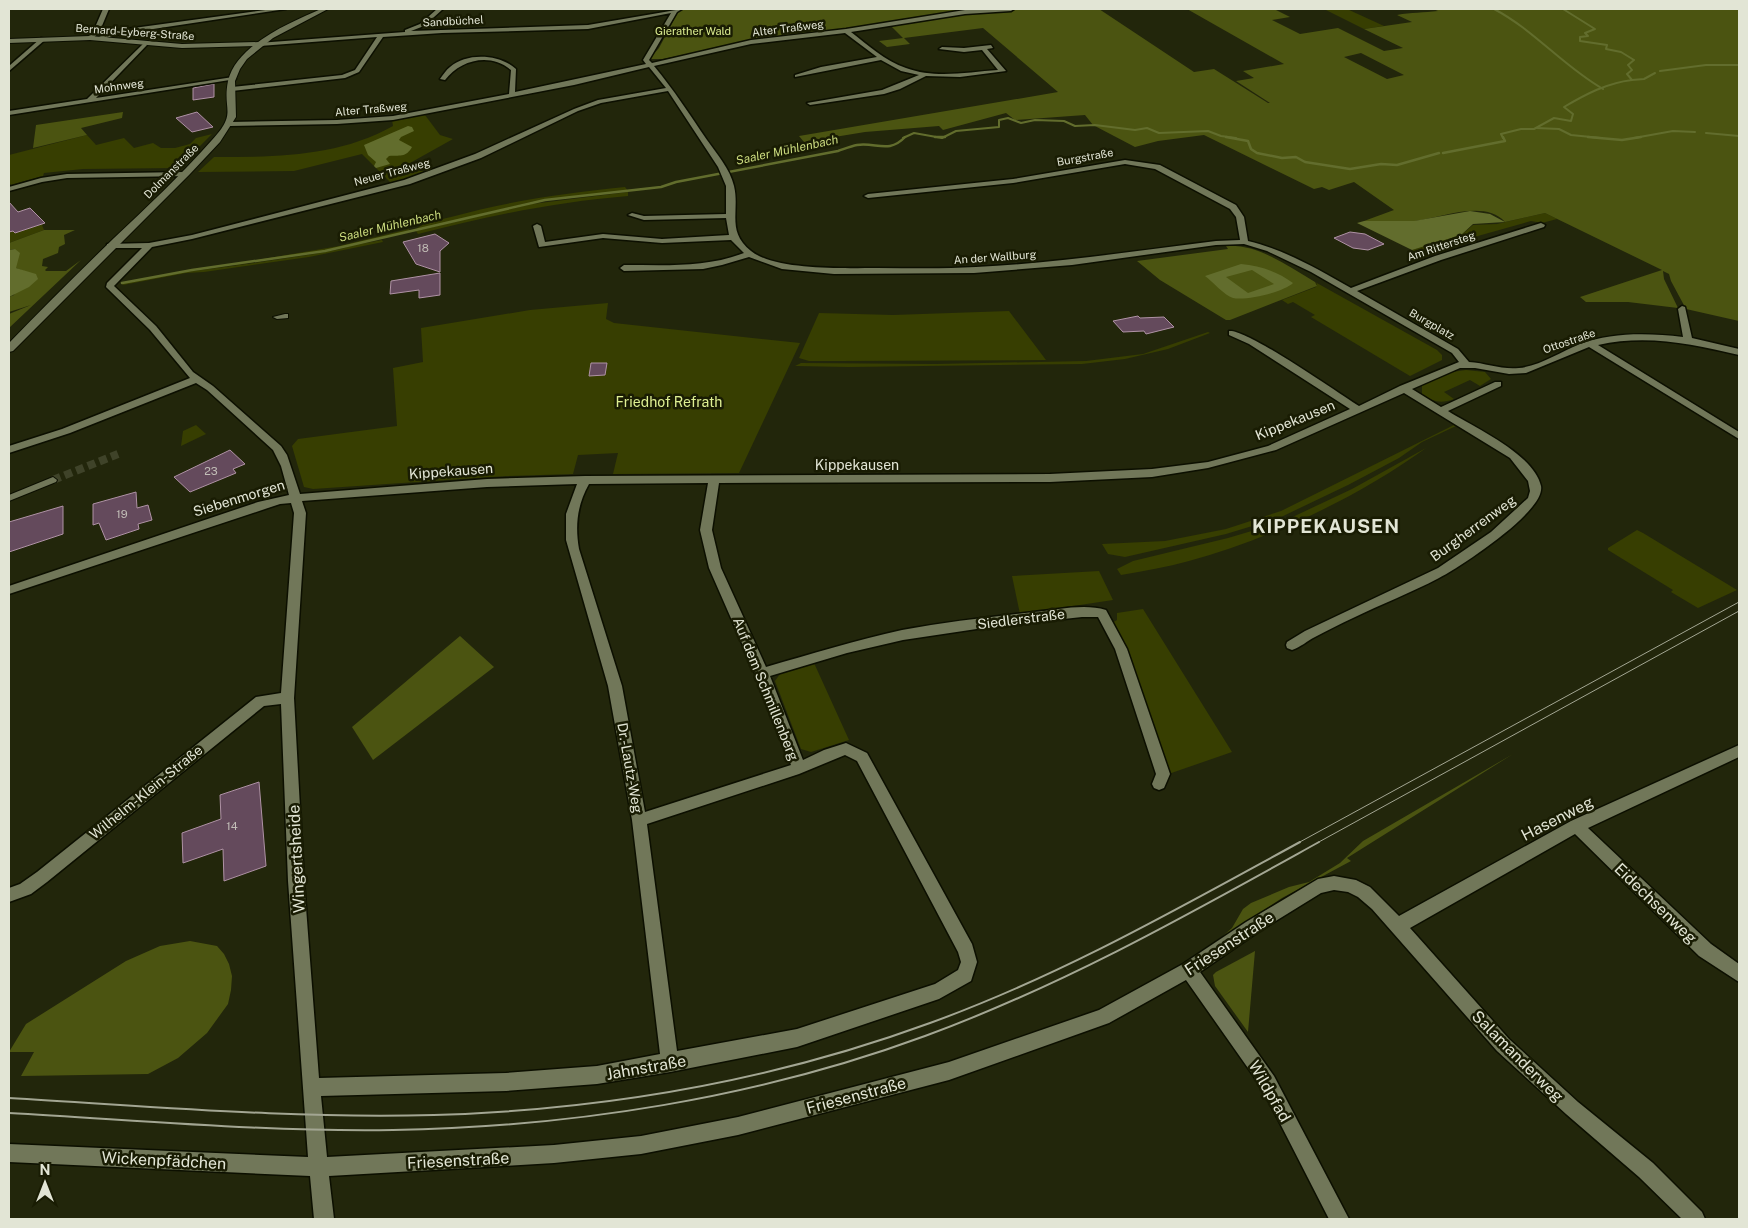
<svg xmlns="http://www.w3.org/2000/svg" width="1748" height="1228" font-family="'Public Sans',sans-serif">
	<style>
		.green { fill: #373e01 }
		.forest { fill: #4b5411; fill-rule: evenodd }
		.water { fill: #626d2d; fill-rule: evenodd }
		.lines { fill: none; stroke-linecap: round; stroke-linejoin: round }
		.stream-far1 { stroke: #626d2d; stroke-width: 2 }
		.stream { stroke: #626d2d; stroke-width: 2.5 }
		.building { fill: #644a5c; stroke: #af92a5 }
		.pedestrian-tunnel { stroke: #3f4329; stroke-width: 8; stroke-dasharray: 8 4.5; stroke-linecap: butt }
		.pedestrian-casing { stroke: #0c0f00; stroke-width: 2 }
		.minor-casing { stroke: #0c0f00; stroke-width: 3 }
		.tertiary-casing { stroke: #0c0f00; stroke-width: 2 }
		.secondary-casing { stroke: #0c0f00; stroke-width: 2 }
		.pedestrian { fill: #717759; fill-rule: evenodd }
		.minor { fill: #717759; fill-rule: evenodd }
		.tertiary { fill: #717759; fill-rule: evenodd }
		.secondary { fill: #717759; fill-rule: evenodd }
		.tram-far1 { stroke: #a3a693; stroke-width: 1 }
		.tram { stroke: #a3a693; stroke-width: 2 }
		.labels { text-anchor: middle; stroke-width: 5; stroke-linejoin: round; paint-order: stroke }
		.far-street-label { font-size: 11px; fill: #e2e5d5; stroke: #191c03 }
		.far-park-label { font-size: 11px; fill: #deef92; stroke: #191c03 }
		.number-label { font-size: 11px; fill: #c2beb7 }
		.far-water-label { font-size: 12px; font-style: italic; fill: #cada7e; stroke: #191c03 }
		.park-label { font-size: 14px; fill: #deef92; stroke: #191c03 }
		.street-label { font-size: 14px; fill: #e2e5d5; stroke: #191c03 }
		.near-street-label { font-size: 16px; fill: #e2e5d5; stroke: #191c03 }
		.district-label { font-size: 19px; font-weight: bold; letter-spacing: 1px; fill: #e2e5d5; stroke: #191c03 }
	</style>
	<rect width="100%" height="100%" fill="#22260b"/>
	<!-- green -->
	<g class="green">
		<polygon points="1347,9 1384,26 1364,29 1326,10"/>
		<path d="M425 115 440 135 453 139 410 163 426 173 391 183 362 154 294 171 198 172 214 157C275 157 338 157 393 126L392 120Z"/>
		<polygon points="212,134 178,168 83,169 44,173 43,176 11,185 9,182 9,155 87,135 96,145 124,138 134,148 153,143 161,148 175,148 190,144 196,138"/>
		<path d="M625 187 628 191 531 202 415 230C423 222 440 220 451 217 509 201 566 193 625 187Z"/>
		<path d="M628 192V196C556 202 487 216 418 234L416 231 532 204Z"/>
		<polygon points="14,208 18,212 30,208 45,223 42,225 44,230 9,243 9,209"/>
		<polygon points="1545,213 1570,225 1557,219 1542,223 1531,221 1428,250 1429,256 1425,257 1412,250 1461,235 1473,225 1497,224"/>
		<path d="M409 229 410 231 360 244 382 240 383 242 309 257 204 272 186 273 123 285 122 283C177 271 232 267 287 258 308 255 331 252 351 246L237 265H228L339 246Z"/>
		<polygon points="1315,282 1437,350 1442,355 1442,360 1410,376 1311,317 1315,315 1293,302 1288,304 1282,300 1316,287 1317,284"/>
		<polygon points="608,303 606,319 614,323 800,343 739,473 613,474 618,453 578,455 573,474 506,476 313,489 304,487 292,446 298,439 397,426 393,368 423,362 421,328 530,310"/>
		<polygon points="1009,311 1046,360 837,361 809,361 799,358 819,313 893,315"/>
		<polygon points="1208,332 1210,333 1168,349 1125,359 1082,364 849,367 795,366 801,363 936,364 1086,361 1143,354"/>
		<path d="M1466 370 1485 372 1491 379 1480 386 1470 380 1444 392 1454 399C1441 404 1433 402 1422 394V385L1452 372Z"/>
		<polygon points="196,425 206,434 181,446 183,431"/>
		<polygon points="1454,425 1456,426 1422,442 1399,458 1348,485 1279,518 1226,534 1125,557 1108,554 1102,544 1165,541 1226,529 1281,511"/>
		<path d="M1426 448C1357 498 1271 538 1189 561 1167 567 1144 571 1121 575L1117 569 1133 561 1228 538 1282 522 1352 489Z"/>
		<polygon points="1637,530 1643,533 1737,590 1698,608 1671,592 1673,590 1608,550 1608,548"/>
		<polygon points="1099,571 1113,600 1020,614 1012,576"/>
		<polygon points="1143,609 1232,752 1157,778 1109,625 1117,620 1117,613"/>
		<polygon points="814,663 849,740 811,752 801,749 775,681 780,674"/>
	</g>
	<!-- forest -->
	<g class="forest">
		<polygon points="683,9 988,9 967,10 853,29 770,37 663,59 651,59 650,58 659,48 678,12"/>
		<path d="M1022 9H1099L1194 72 1214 69 1268 103H1270L1236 81 1254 78 1243 71 1284 64 1187 9H1274L1290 17 1272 20 1300 34 1338 28 1384 51 1403 48 1364 29 1412 22 1397 15C1411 12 1424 13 1438 11L1433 9H1738L1739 11V321L1686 309 1671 281 1669 274 1663 271 1664 279 1678 308 1628 302H1586L1580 297 1662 270 1545 213 1505 222C1485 199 1440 218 1415 221 1398 223 1381 221 1364 221L1394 210 1354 182 1329 190 1322 187 1314 189 1204 135 1158 141 1135 147 1093 125 1085 115 1015 120 1006 113 943 130 939 126 865 132 804 142 799 136 1058 92 983 28 904 38 910 44 887 47 879 41 903 38 891 26 969 13ZM1361 53 1404 75 1387 79 1344 57Z"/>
		<polygon points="123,112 122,118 81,128 87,135 33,148 36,125"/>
		<polygon points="44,230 75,230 64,235 65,244 59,247 58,253 43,259 42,266 48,267 45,270 46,271 66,271 81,260 9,328 9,314 31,305 9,312 9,297 14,295 24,271 16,268 15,249 9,250 9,243"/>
		<path d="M1226 246C1259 244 1287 266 1315 282L1317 286 1230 320H1226L1160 280 1137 261 1228 249Z"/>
		<polygon points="460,636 494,667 373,760 352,727"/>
		<polygon points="1513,754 1347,858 1351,861 1282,898 1215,943 1232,928 1243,909 1251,903 1289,887 1309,882 1340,863 1363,841"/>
		<polygon points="190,941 217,946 224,954 229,964 232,976 231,990 228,1004 207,1033 178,1058 148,1074 21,1076 34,1052 9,1052 26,1024 126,961 160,946"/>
		<polygon points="1255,951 1248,1032 1215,986 1213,975 1216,972"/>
	</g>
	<!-- water -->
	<g class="water">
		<path d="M408 126 412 127 414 131 401 137 399 140 412 147C406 158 399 155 389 156L386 159 390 164 376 168 374 166 376 162 368 155 364 145Z"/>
		<polygon points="1470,211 1490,214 1505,222 1473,224 1461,235 1412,250 1357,223 1364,221 1414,221"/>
		<polygon points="15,249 20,253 16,268 36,274 38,279 29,287 9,297 9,250"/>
		<path d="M1241 264C1260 266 1277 271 1293 283 1284 292 1246 301 1233 298 1224 295 1213 282 1205 276ZM1252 270 1274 284 1248 293 1226 277Z"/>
	</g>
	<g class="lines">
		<!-- stream-far1 -->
		<g class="stream-far1">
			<path d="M1494 9C1534 30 1564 67 1603 89"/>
			<polyline points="1660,71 1706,65 1739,65"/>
			<polyline points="1632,80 1644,79 1655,73"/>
			<polyline points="1536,128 1559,129 1571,135 1601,138"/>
			<polyline points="1706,133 1739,136"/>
			<polyline points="903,138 914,133 942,138"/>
			<polyline points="942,138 956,131 999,127 999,120 1008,118 1021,123 1035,120 1064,121 1075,126 1095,125 1135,130 1147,128 1159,133 1208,131 1221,136 1236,138"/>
			<path d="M1503 138 1501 134 1521 129H1534L1554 118 1571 121 1573 114 1564 107C1586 94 1607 83 1632 80L1627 74 1632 70 1628 65 1634 60 1621 52 1606 49 1607 45 1580 41V37L1588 36 1585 33 1595 29 1563 9"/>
			<polyline points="1634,138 1673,131 1695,132"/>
		</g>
		<!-- stream -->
		<g class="stream">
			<polyline points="935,137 945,137"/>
			<polyline points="1226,137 1248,141 1251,149 1257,153 1282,158 1296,157 1305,162 1350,169 1381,164 1397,165 1439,153"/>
			<polyline points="1588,137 1622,140 1641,137"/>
			<polyline points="1443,153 1505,141 1503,137"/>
			<path d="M122 283 192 270 325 251 545 200 661 187 676 182 838 151C844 149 851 146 857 145 876 142 889 154 905 137"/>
		</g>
	</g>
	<!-- building -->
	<g class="building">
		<polygon points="214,84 214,97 193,100 193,88"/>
		<polygon points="197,112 213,127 192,132 176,118"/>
		<polygon points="9,202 18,212 30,208 45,223 15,233 13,231 9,232"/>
		<polygon points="1350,232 1365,234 1384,244 1368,250 1353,248 1334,238"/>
		<polygon points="435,234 449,243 440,251 440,272 416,264 403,242"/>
		<polygon points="440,273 440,295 419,298 419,290 390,294 391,281"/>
		<polygon points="1138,316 1140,318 1164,317 1174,327 1146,334 1144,331 1123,332 1113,321"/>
		<polygon points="591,363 607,363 605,375 589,376"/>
		<polygon points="230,450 245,464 233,469 236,473 190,492 174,477"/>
		<polygon points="136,492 137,508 148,505 152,520 138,524 139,529 106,540 99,523 93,525 93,504"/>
		<polygon points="63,506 63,534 9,552 9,522"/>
		<polygon points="259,782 266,866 224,881 223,849 183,863 182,833 221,819 220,795"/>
	</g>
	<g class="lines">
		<!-- pedestrian-tunnel -->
		<polyline class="pedestrian-tunnel" points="53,480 118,454"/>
		<defs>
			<g id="pedestrian">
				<polygon points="285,314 288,314 288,318 277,319 273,317"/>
				<polygon points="53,477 57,480 56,482 9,501 9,495"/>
			</g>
			<g id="minor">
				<polygon points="103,9 109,9 99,33 92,39 88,39 88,37 93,32"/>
				<polygon points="273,9 286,9 120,34 99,40 96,38 119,30"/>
				<path d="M437 9H443L424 26 411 31 588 25 682 9 677 12 649 60 652 63 751 40 846 29 965 10 1014 9 1011 11 965 14 851 32C868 45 885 61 906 68 935 79 968 72 998 70L982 50 964 52 939 49 942 47 964 48 991 45 993 48 987 49 1006 71 960 77 926 76 900 89 884 94 810 105 807 103 882 90 919 75 901 71 881 60 795 77V75L821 67 877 57 845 33 751 44 654 66C674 90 690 115 707 140 717 154 730 169 734 186 740 211 726 231 751 251 776 271 846 268 877 268 910 268 943 269 976 267 1056 263 1136 251 1216 241L1240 240 1236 217 1230 209 1155 169 1125 164 1013 183 868 198 864 196 868 194 1013 179 1125 160 1160 165 1236 205 1244 217 1248 241C1285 250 1318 269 1351 288L1435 256 1541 223 1545 225 1544 227 1441 260 1357 291 1458 349 1469 362C1486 363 1502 370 1519 368 1540 366 1560 352 1580 344 1612 332 1649 333 1683 337L1678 309 1682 306 1685 307 1692 338 1739 349V355C1692 344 1647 334 1598 345L1739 432V439L1589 347 1526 373 1509 374 1475 368H1460L1412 389 1441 407 1495 382H1501V386L1448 411C1475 428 1534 454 1541 486 1546 511 1460 567 1439 578 1411 593 1381 604 1353 618 1340 624 1328 630 1315 637 1307 641 1301 647 1292 650L1287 648 1286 645 1287 642 1305 631 1438 568 1491 532 1528 498 1530 491 1528 481 1510 458 1404 393 1276 450 1208 468 1152 477 1050 482 719 483 712 530 721 568 766 667C811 654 856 640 902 630 946 622 990 617 1034 612 1057 610 1084 603 1106 610L1127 649 1170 774 1164 788 1159 790 1154 788 1152 784 1156 774 1115 649 1098 617H1082L990 627 903 640 847 653 770 676 803 760 824 750 846 743 867 753 972 944 977 962 971 981 939 999 797 1047 670 1072 597 1084 506 1091 321 1096 327 1157 554 1145 641 1136 738 1117 949 1062 1099 1010 1183 964 1246 922 1318 879 1334 876 1356 880 1370 887 1399 916 1571 821 1739 745V757L1588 828 1711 944 1739 964V982L1699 956 1575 834 1410 928 1509 1039 1578 1102 1653 1163 1702 1212 1705 1219H1682L1639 1177 1566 1114 1497 1051 1372 909 1358 897 1348 892 1334 890 1321 893 1258 932 1200 972 1274 1076 1349 1219H1329L1262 1088 1186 980 1109 1023 949 1080 738 1135 641 1154 554 1163 329 1176 334 1219H314L310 1176 9 1162V1144L308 1157 288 881 281 704 264 706 47 882 31 894 9 902V888L20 884 37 872 256 697 281 693 294 513 291 503 280 504 9 594V586L258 502 289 495 281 466 273 450 207 390 196 383 70 433 9 453V446L62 429 190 378 150 330 106 287 107 283 142 248H107V244L149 243 192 235 404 180 475 154 574 109 598 100 666 88 649 67 574 85 393 120 337 124 230 126 227 124 230 122 337 120 393 116 509 94 511 70C490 52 460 60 445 80L440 79C443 75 446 70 450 67 467 52 500 54 516 69L515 92 646 64 643 60 671 13 588 29 442 33 383 37 359 72 345 78 232 91 229 89 232 87 342 75 355 70 377 37 260 46 258 43 405 32V30L420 24ZM668 91 718 167 726 186V214L644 216 632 213 628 215 644 220 726 218 729 235 662 239 603 234 545 242 541 226 537 224 533 226 539 247 603 238 662 243 731 240 744 253C705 268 665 265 624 265L620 268 624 271 703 269 722 265 749 257 782 269 834 274 974 273 1072 265 1216 245 1244 244 1267 251 1311 272 1452 353 1459 362 1400 386 1359 406C1338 393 1246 328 1229 331V335L1249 344 1350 409 1268 446 1208 462 1152 469 1050 474 585 476 487 479 300 494 287 455 281 446 213 386 193 372 156 326 114 286 152 247 192 239 410 184 481 158 578 111 601 103ZM708 483 700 530 709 568 755 673 791 765 645 812 622 686 579 549C575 526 577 505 589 484ZM577 484 566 514V540L608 686 632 820 660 1054 597 1066 506 1073 319 1078 304 881 294 698 306 513 302 501 487 487ZM845 755 857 761 958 952 961 962 958 970 935 984 797 1029 677 1051 647 824 799 774Z"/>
				<polygon points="41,38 46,39 9,71 9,66"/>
				<polygon points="145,42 147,45 96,98 233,77 236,79 9,115 9,111 87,99"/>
				<polygon points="184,172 188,174 187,176 67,178 42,182 9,191 9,187 41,178 67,174"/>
			</g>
			<polygon id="tertiary" points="90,36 182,44 260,42 263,44 260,46 182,48 90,40 9,43 9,39"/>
			<path id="secondary" d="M321 9H328L273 38 247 59 240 69 235 81 236 117 220 142 189 175 13 351 9 352V343C43 308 78 273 113 239 147 207 181 175 212 140 238 112 222 111 228 81 236 45 291 22 321 9Z"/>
		</defs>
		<!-- pedestrian casing -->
		<use href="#pedestrian" class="pedestrian-casing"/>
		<!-- minor casing -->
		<use href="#minor" class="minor-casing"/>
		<!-- tertiary casing -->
		<use href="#tertiary" class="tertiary-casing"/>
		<!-- secondary casing -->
		<use href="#secondary" class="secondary-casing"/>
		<!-- pedestrian -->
		<use href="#pedestrian" class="pedestrian"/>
		<!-- minor -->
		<use href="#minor" class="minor"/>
		<!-- tertiary -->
		<use href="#tertiary" class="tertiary"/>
		<!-- secondary -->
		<use href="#secondary" class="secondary"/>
		<!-- tram-far1 -->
		<g class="tram-far1">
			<polyline points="1298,843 1739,602"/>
			<polyline points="1317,843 1739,611"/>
		</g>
		<!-- tram -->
		<g class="tram">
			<path d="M9 1098C150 1106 292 1119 434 1115 602 1110 772 1081 930 1023 1060 976 1179 908 1300 842"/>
			<path d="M9 1113C137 1120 265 1132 393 1130 572 1127 757 1098 925 1036 1064 985 1191 913 1319 842"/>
		</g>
	</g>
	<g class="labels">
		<!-- far-street labels -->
		<g class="far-street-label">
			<text transform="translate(453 21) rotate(-3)" y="4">Sandbüchel</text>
			<text transform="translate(788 28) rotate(-7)" y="4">Alter Traßweg</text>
			<text transform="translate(135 32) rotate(4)" y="4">Bernard-Eyberg-Straße</text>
			<text transform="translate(119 86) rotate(-8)" y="4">Mohnweg</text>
			<text transform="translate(371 109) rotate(-5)" y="4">Alter Traßweg</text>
			<text transform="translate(1085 157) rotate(-10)" y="4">Burgstraße</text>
			<text transform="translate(171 171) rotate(-45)" y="4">Dolmanstraße</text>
			<text transform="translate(392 172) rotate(-15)" y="4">Neuer Traßweg</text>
			<text transform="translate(1441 246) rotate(-19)" y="4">Am Rittersteg</text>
			<text transform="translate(995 257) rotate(-4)" y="4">An der Wallburg</text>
			<text transform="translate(1432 324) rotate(30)" y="4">Burgplatz</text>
			<text transform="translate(1569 341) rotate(-19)" y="4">Ottostraße</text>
		</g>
		<!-- far-park labels -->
		<g class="far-park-label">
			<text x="693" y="35">Gierather Wald</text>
		</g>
		<!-- number labels -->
		<g class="number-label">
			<text x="423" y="252">18</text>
			<text x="211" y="475">23</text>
			<text x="122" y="518">19</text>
			<text x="232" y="830">14</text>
		</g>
		<!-- far-water labels -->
		<g class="far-water-label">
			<text transform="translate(787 150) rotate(-12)" y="4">Saaler Mühlenbach</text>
			<text transform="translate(390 226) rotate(-13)" y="4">Saaler Mühlenbach</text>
		</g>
		<!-- park labels -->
		<g class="park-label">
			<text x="669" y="407">Friedhof Refrath</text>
		</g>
		<!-- street labels -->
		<g class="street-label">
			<text transform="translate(1295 420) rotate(-22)" y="5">Kippekausen</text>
			<text x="857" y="470">Kippekausen</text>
			<text transform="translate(451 471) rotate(-4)" y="5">Kippekausen</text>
			<text transform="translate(239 498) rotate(-17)" y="5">Siebenmorgen</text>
			<text transform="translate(1473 528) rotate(-36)" y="5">Burgherrenweg</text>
			<text transform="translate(1021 619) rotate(-7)" y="5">Siedlerstraße</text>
			<text transform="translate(766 689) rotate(68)" y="5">Auf dem Schmillenberg</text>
			<text transform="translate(630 768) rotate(80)" y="5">Dr.-Lautz-Weg</text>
			<text transform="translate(146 792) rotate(-39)" y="5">Wilhelm-Klein-Straße</text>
		</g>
		<!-- near-street labels -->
		<g class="near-street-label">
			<text transform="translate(1557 818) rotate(-27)" y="6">Hasenweg</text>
			<text transform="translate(296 859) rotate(-93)" y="6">Wingertsheide</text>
			<text transform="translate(1656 903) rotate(44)" y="6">Eidechsenweg</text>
			<text transform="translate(1229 943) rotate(-33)" y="6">Friesenstraße</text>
			<text transform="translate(1518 1056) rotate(45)" y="6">Salamanderweg</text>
			<text transform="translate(646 1067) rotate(-10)" y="6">Jahnstraße</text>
			<text transform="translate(1270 1091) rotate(60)" y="6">Wildpfad</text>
			<text transform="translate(856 1095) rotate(-15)" y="6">Friesenstraße</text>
			<text transform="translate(164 1160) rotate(3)" y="6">Wickenpfädchen</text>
			<text transform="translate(458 1160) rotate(-3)" y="6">Friesenstraße</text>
		</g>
		<!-- district labels -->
		<g class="district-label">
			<text x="1326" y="533">KIPPEKAUSEN</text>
		</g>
	</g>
	<!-- border -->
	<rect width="1748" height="1228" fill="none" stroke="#e2e5d5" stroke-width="20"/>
	<!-- north arrow -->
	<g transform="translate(45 1183)" stroke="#191c03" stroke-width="4" paint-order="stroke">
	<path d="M0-4L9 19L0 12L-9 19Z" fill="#e2e5d5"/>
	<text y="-8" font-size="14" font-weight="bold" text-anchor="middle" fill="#e2e5d5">N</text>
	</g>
</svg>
